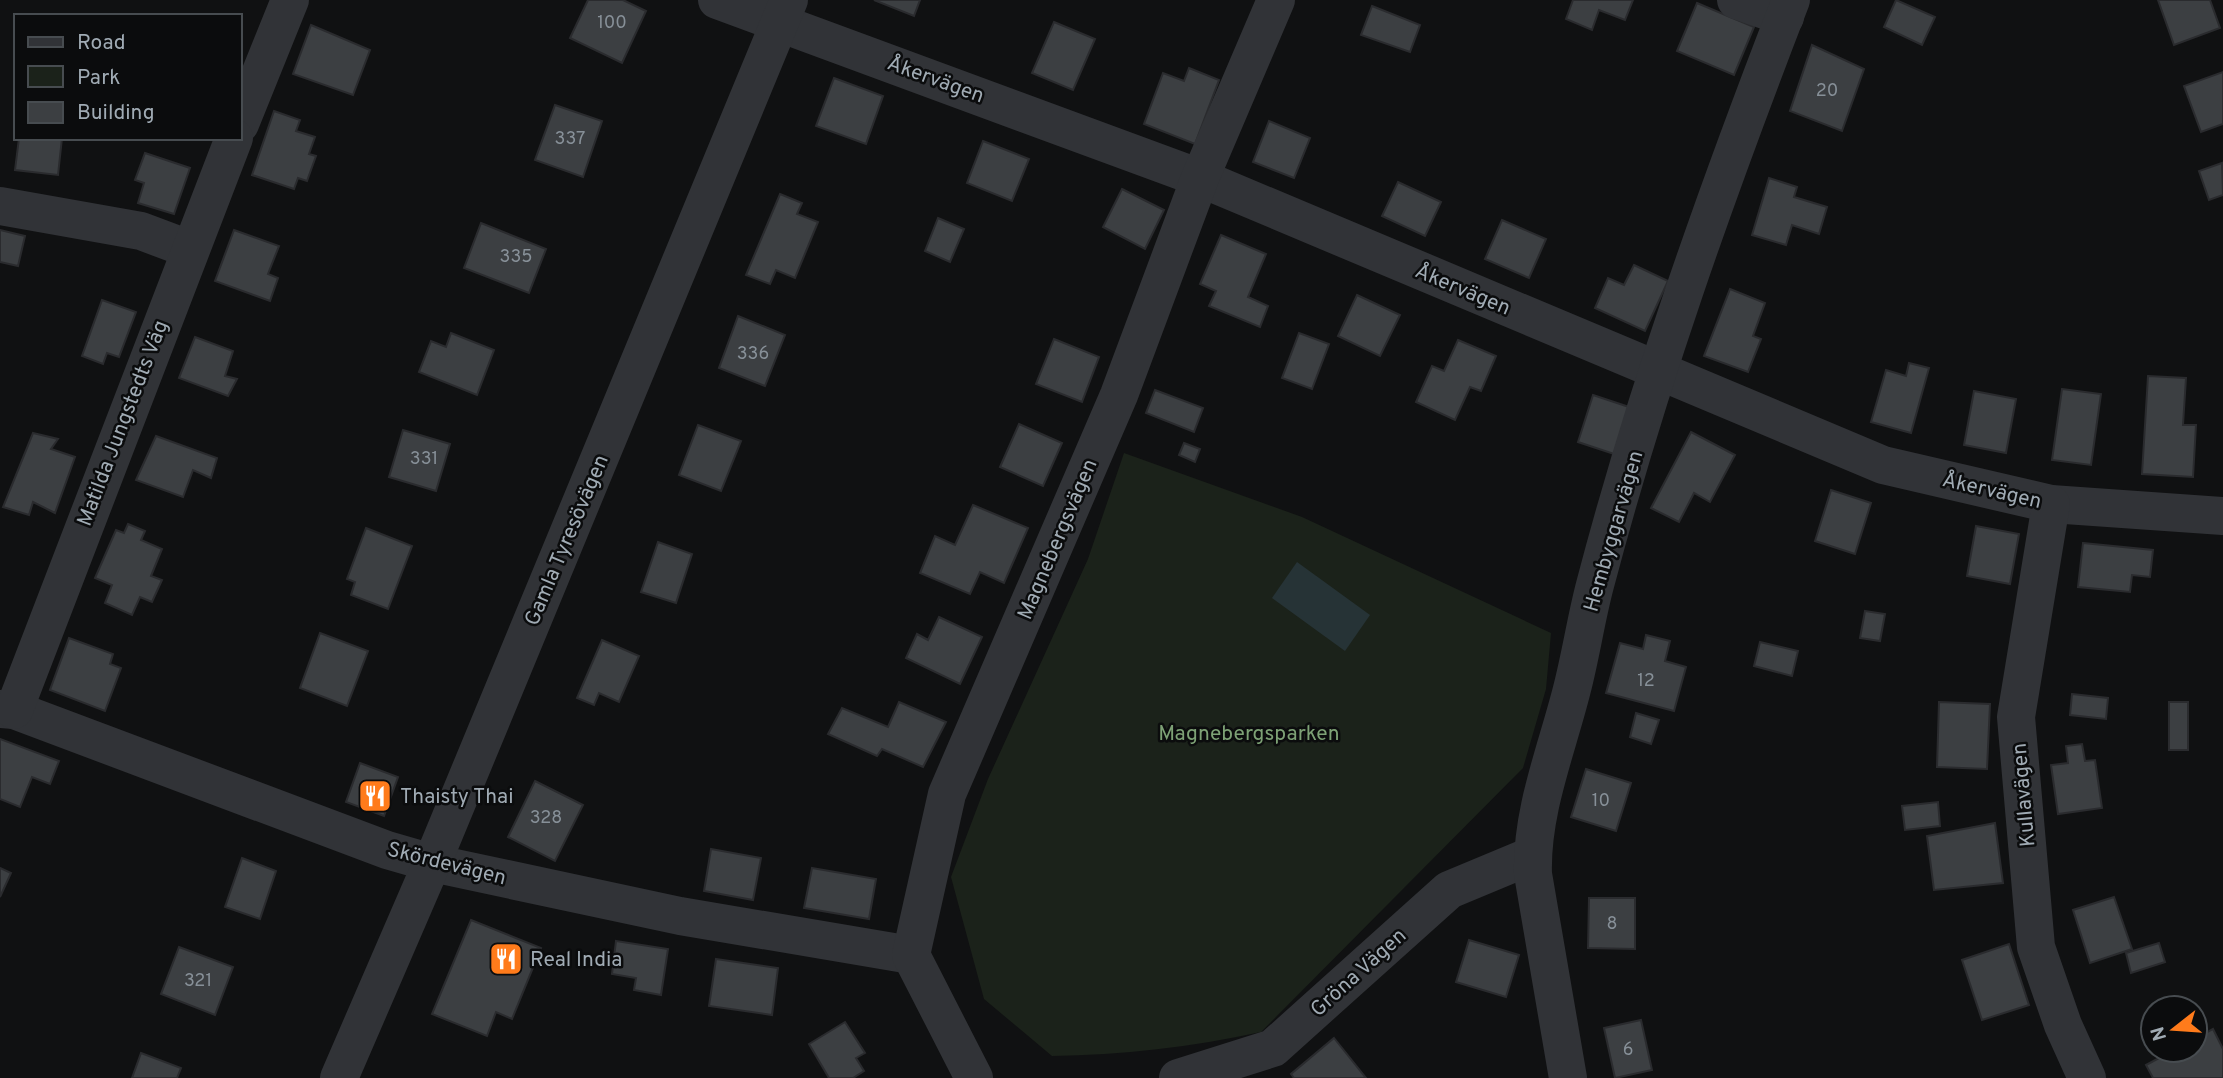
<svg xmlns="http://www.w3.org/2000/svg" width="2223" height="1078" font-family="Overpass,sans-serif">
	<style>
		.green { fill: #1b221a }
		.water { fill: #263336 }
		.building { fill: #3c3f42; stroke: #2a2b2e; stroke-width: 2 }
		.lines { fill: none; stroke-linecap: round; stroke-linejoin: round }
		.minor { stroke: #313337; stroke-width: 38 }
		.labels { text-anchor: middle; stroke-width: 5; stroke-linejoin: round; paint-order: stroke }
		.number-label { font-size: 18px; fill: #879098 }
		.street-label { font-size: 21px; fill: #a0abb4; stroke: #0b0c0d }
		.park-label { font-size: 21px; fill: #7da175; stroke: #0b0c0d }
		.poi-label { font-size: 21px; fill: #a0abb4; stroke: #0b0c0d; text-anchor: start }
	</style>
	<rect width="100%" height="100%" fill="#101112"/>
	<!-- green -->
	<path class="green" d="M1124 453 1302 517 1551 633 1546 689 1523 768 1261 1032C1192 1047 1122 1055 1052 1056L984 999 951 877 988 779 1088 559Z"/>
	<!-- water -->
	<polygon class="water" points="1297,562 1370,615 1345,651 1272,598"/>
	<!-- building -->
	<g class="building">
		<polygon points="588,0 623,0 646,11 622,63 570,38"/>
		<polygon points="874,0 920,0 914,16"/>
		<polygon points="1573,0 1633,0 1625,20 1599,10 1592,30 1566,19"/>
		<polygon points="1896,0 1935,17 1922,45 1884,27"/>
		<polygon points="2158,0 2210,0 2220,28 2174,45"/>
		<polygon points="1697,3 1754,27 1734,75 1677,51"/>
		<polygon points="1372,6 1420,25 1410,52 1361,35"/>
		<polygon points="1054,22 1095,39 1073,90 1032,73"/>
		<polygon points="311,25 370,50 353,95 293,74"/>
		<polygon points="1812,45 1864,69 1842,131 1790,111"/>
		<polygon points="1189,68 1219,80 1195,144 1144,124 1163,73 1184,81"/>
		<polygon points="2223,72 2223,124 2201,132 2184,86"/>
		<polygon points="834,78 883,96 866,144 816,126"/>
		<polygon points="555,105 602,121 583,177 535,160"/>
		<polygon points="274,111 300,120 296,131 315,137 309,154 316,156 307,181 298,178 294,189 252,175"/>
		<polygon points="1269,121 1310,138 1294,178 1253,162"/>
		<polygon points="19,138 62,138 58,175 15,170"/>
		<polygon points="983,141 1029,159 1012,201 967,183"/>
		<polygon points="145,153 190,168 174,214 138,203 144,183 135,180"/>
		<polygon points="2222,163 2223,195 2209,200 2199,171"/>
		<polygon points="1769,178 1797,187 1794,197 1827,207 1819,234 1792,225 1786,245 1752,235"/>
		<polygon points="1398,182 1441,202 1425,236 1382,216"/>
		<polygon points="1122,189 1164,210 1145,249 1103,227"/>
		<polygon points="780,194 802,203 797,214 818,222 795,278 776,270 770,284 746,275"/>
		<polygon points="938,218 964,229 950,262 925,251"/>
		<polygon points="1502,220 1546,239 1529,278 1485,259"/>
		<polygon points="481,223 546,249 529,293 464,268"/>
		<polygon points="0,230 25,236 18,266 0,262"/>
		<polygon points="234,230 279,246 268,274 278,278 270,301 215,281"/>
		<polygon points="1221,235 1266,254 1248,297 1268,306 1260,327 1209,306 1216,291 1200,284"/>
		<polygon points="1634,265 1668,281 1645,331 1595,308 1608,278 1624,285"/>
		<polygon points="1730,289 1765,303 1753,336 1761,339 1748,372 1704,356"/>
		<polygon points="1357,295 1400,315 1380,356 1338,336"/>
		<polygon points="102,300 136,312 119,357 107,353 103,364 82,356"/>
		<polygon points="738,316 785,335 765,386 719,368"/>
		<polygon points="451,333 494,350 477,395 419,372 431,341 446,347"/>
		<polygon points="1299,333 1329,344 1312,389 1282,378"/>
		<polygon points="195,337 233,351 225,376 237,379 228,396 179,378"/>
		<polygon points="1054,339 1099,357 1082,402 1036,384"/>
		<polygon points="1458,340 1496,356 1481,391 1470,387 1455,420 1416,402 1432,366 1444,371"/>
		<polygon points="1909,363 1929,368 1911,433 1871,422 1886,370 1906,376"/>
		<polygon points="2148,376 2186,378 2183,425 2196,425 2193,477 2142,474"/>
		<polygon points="2062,389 2101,394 2091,465 2052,460"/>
		<polygon points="1155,390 1203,408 1194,432 1146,413"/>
		<polygon points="1974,391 2016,399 2006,453 1964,445"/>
		<polygon points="1593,395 1629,407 1614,454 1578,442"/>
		<polygon points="1019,424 1062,443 1043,486 1000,467"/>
		<polygon points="698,425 741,441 721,491 679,475"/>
		<polygon points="403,430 450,444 436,491 389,477"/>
		<polygon points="1691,432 1735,455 1710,502 1694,493 1679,522 1651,508"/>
		<polygon points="33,433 58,439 51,449 75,457 55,513 33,502 29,515 3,507"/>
		<polygon points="156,436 217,458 211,478 193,470 183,497 136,480"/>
		<polygon points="1184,443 1200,449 1195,462 1179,455"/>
		<polygon points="1831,490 1871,503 1855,554 1815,541"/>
		<polygon points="973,505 1028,528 1004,583 980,572 970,594 920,573 935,536 955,545"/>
		<polygon points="128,524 145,531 141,540 162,549 151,576 162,580 152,602 140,597 132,615 105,603 112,585 95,578 116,530 124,533"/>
		<polygon points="1976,526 2019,534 2010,584 1967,576"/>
		<polygon points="366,528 412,546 388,609 351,595 355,582 347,579"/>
		<polygon points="658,542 692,554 676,603 641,592"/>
		<polygon points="2083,543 2153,550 2150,577 2132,575 2130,592 2078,587"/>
		<polygon points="1865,611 1885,614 1880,641 1860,638"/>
		<polygon points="939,617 982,637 960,684 906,658 917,634 928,640"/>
		<polygon points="320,633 368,651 347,706 300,688"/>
		<polygon points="1646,635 1670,641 1665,661 1686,667 1674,711 1606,693 1620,643 1643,649"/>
		<polygon points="69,638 113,654 110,664 121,668 105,711 50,690"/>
		<polygon points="602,640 639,656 619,702 599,693 594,705 577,698"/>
		<polygon points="1760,642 1798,651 1792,676 1754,666"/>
		<polygon points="2072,694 2108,698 2106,719 2070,715"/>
		<polygon points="899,702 946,722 923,767 882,749 877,756 828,734 842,708 888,727"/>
		<polygon points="1939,702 1990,704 1987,769 1937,767"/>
		<rect x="2169" y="702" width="19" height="48"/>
		<polygon points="1636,713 1659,720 1651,744 1630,737"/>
		<polygon points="0,739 59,761 50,784 32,777 20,807 0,799"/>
		<polygon points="2082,744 2085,761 2095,760 2102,808 2058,814 2051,765 2068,763 2066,746"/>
		<polygon points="360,763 398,777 384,816 346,802"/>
		<polygon points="1586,769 1631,783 1616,831 1571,817"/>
		<polygon points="535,781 583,805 555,861 508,837"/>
		<polygon points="1938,802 1940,826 1905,830 1902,806"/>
		<polygon points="1995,823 2003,883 1934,890 1927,836"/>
		<polygon points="711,849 761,858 753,900 704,891"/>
		<polygon points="242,858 276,871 260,919 225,907"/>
		<polygon points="0,868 11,873 0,897"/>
		<polygon points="812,868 876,879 869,919 804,908"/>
		<polygon points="2114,897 2132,949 2090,963 2073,910"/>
		<polygon points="1589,898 1635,898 1635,949 1588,948"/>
		<polygon points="471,920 541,948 512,1019 496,1012 487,1036 432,1014"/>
		<polygon points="1469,940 1519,955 1506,997 1456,982"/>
		<polygon points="616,941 668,949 661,995 634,990 636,978 612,974"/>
		<polygon points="2159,943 2165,962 2131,973 2126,953"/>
		<polygon points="2009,944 2029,1005 1982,1020 1962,960"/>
		<polygon points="179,947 233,967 215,1015 161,994"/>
		<polygon points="716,959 778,968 772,1015 709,1006"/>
		<polygon points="1641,1020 1652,1070 1615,1078 1604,1028"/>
		<polygon points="845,1022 865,1053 856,1058 864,1071 853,1078 829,1078 809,1044"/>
		<polygon points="2213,1029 2223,1049 2223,1078 2153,1078 2146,1065 2174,1050 2195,1050 2195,1039"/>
		<polygon points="1334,1038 1366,1078 1294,1078 1291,1074"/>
		<polygon points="141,1053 181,1068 177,1078 132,1078"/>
	</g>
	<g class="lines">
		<!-- minor -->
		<g class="minor">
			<polyline points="717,0 1200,178 1883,465 2051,504 2223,516"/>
			<polyline points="1736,0 1785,17"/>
			<polyline points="240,124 290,0"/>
			<polyline points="0,206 141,231 189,249"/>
			<polyline points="2051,504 2016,717 2036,947 2063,1025 2087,1078"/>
			<polyline points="0,709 14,710 387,850 432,863 680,916 911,955"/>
			<polyline points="14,710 234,138"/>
			<polyline points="339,1078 432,863 789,0"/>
			<polyline points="974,1078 911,955 947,794 1119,395 1200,178 1276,0"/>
			<polyline points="1178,1078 1273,1048 1449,890 1533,855"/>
			<path d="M1568 1078 1533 874C1531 811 1557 749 1572 689 1581 654 1586 619 1595 585 1647 387 1717 191 1791 0"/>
		</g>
	</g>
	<!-- icons -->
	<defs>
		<symbol id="restaurant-square" viewBox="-11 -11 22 22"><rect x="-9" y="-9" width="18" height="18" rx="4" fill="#ff7b1b" stroke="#0b0c0d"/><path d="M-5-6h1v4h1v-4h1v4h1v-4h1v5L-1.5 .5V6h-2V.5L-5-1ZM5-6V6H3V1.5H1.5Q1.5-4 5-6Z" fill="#fff"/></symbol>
	</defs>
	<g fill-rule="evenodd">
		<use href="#restaurant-square" x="356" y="777" width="38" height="38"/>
		<use href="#restaurant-square" x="487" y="940" width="38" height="38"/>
	</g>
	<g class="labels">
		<!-- number labels -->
		<g class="number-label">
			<text x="612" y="28">100</text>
			<text x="1827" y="96">20</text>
			<text x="570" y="144">337</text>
			<text x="516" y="262">335</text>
			<text x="753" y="359">336</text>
			<text x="424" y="464">331</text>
			<text x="1646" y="686">12</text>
			<text x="1601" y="806">10</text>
			<text x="546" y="823">328</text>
			<text x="1612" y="929">8</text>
			<text x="198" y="986">321</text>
			<text x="1628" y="1055">6</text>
		</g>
		<!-- street labels -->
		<g class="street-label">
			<text transform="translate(936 79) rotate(20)" y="7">Åkervägen</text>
			<text transform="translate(1463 289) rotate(23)" y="7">Åkervägen</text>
			<text transform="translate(122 423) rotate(-69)" y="7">Matilda Jungstedts Väg</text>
			<text transform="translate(1992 490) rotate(13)" y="7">Åkervägen</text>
			<text transform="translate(1613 531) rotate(-74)" y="7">Hembyggarvägen</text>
			<text transform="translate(1057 539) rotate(-67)" y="7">Magnebergsvägen</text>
			<text transform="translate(566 540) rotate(-67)" y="7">Gamla Tyresövägen</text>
			<text transform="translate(2023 795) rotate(-95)" y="7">Kullavägen</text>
			<text transform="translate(447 863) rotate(14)" y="7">Skördevägen</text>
			<text transform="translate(1358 972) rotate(-42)" y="7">Gröna Vägen</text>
		</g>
		<!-- park labels -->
		<g class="park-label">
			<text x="1249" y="740">Magnebergsparken</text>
		</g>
		<!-- poi labels -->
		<g class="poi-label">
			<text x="400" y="803">Thaisty Thai</text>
			<text x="530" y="966">Real India</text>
		</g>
	</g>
	<!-- legend -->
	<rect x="14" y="14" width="228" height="126" fill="#0b0c0d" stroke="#474c50" stroke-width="2"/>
	<rect x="28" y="37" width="35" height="10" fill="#313337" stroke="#474c50" stroke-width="2"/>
	<text x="77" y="49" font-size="21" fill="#a0abb4">Road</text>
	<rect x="28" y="66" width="35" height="21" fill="#1b221a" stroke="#474c50" stroke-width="2"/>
	<text x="77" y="84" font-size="21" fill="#a0abb4">Park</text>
	<rect x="28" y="102" width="35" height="21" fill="#3c3f42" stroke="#474c50" stroke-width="2"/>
	<text x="77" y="119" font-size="21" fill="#a0abb4">Building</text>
	<!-- north arrow -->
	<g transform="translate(2174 1029) rotate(253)"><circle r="33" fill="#0b0c0d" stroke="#474c50" stroke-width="2"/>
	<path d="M0-5L12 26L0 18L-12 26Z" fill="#ff7b1b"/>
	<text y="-10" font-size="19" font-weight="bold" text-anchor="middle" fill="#a0abb4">N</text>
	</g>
</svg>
